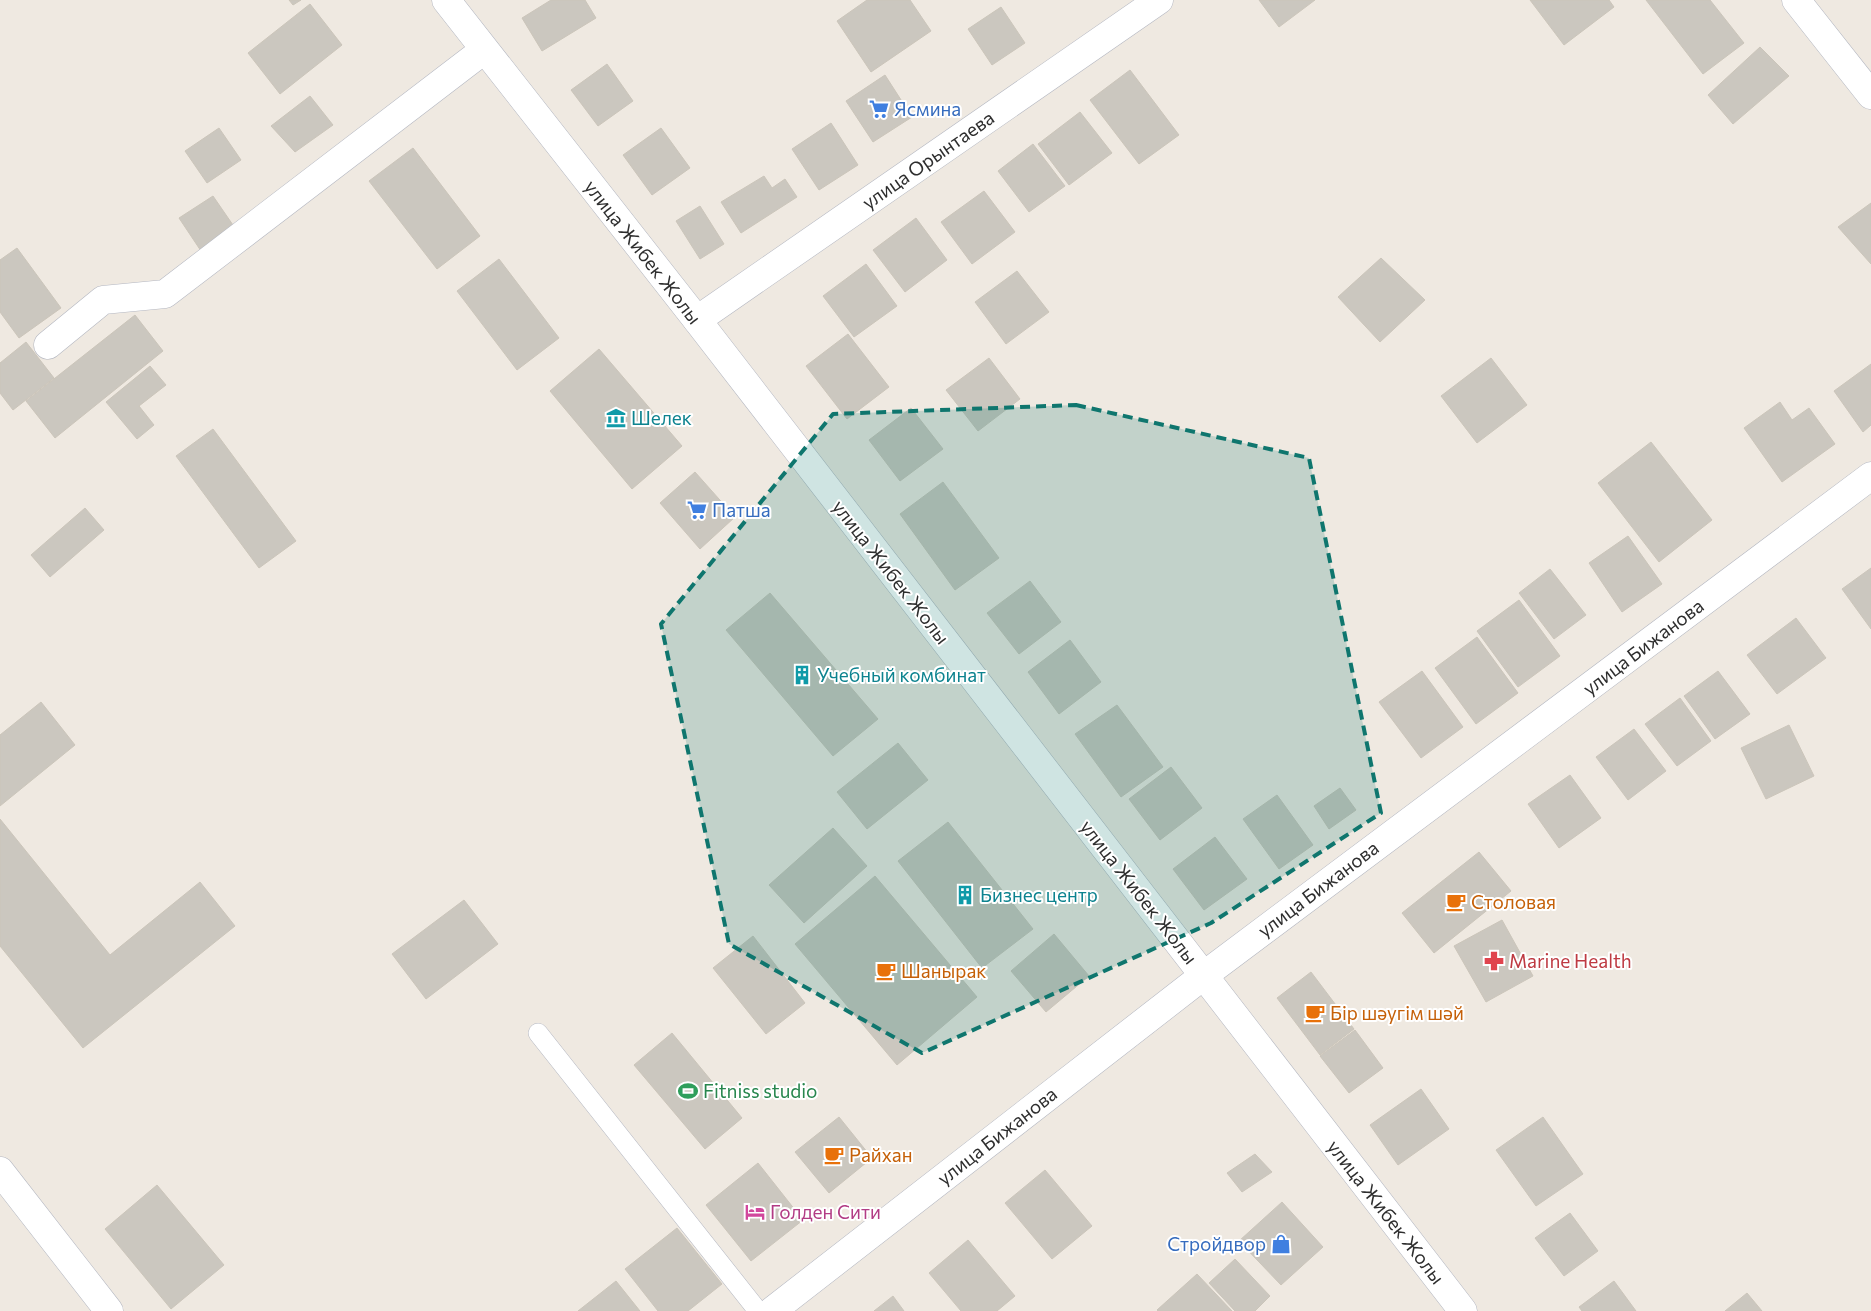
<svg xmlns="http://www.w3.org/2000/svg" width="1871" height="1311" font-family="Commissioner,sans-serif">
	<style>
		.building { fill: #cbc7bf; stroke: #cbc5ba }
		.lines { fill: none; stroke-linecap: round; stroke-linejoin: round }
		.service-casing { stroke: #b4b7c1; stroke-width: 20 }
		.minor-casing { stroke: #b4b7c1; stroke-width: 29 }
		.secondary-casing { stroke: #b4b7c1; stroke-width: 29 }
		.service { stroke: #fff; stroke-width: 19 }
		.minor { stroke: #fff; stroke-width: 28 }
		.secondary { stroke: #fff; stroke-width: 28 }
		.marked { fill: #0f766e; fill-opacity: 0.2; stroke: #0f766e; stroke-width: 4; stroke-dasharray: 10 6; stroke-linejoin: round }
		.labels { text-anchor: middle; stroke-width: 4; stroke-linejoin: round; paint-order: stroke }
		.shop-label { font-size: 19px; fill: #366cbe; stroke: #fff; text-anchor: start }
		.street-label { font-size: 19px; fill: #2e2e2e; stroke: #fff }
		.culture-label { font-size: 19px; fill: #0d838f; stroke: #fff; text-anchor: start }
		.food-label { font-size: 19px; fill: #c56008; stroke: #fff; text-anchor: start }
		.health-label { font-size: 19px; fill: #be3a42; stroke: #fff; text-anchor: start }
		.leisure-label { font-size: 19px; fill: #27864d; stroke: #fff; text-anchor: start }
		.hotel-label { font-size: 19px; fill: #b23c85; stroke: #fff; text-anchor: start }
	</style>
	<rect width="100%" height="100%" fill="#efe9e1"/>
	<!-- building -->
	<g class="building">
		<polygon points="289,0 301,0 293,5"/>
		<polygon points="551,0 585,0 596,18 542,51 522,18"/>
		<polygon points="867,0 910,0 931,31 871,72 837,21"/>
		<polygon points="1259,0 1315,0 1279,27"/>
		<polygon points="1530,0 1609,0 1614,7 1564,45"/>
		<polygon points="1646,0 1710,0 1744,43 1703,74"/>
		<polygon points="310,4 342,45 280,94 248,53"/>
		<polygon points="1001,7 1025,43 992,65 968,29"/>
		<polygon points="1760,47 1789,76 1733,124 1708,95"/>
		<polygon points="607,64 633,101 598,126 571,90"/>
		<polygon points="1130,70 1179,135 1139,164 1090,100"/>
		<polygon points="885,75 912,117 873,142 846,101"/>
		<polygon points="310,96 333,125 295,152 271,126"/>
		<polygon points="1080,112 1112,153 1069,185 1038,144"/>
		<polygon points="831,123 858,165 819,190 792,149"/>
		<polygon points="219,128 241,160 207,183 185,151"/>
		<polygon points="661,128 690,168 652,195 623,155"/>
		<polygon points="1033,144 1065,186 1029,212 998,171"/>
		<polygon points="413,148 480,236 437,269 369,181"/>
		<polygon points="764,176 772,188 785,179 797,197 741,233 721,202"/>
		<polygon points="984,191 1015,232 972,264 941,222"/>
		<polygon points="213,196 235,228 201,251 179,218"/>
		<polygon points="1871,203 1871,264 1838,227"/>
		<polygon points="700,206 724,244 700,259 676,221"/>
		<polygon points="916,218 947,260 905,292 873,250"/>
		<polygon points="17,248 61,308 19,338 0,312 0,260"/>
		<polygon points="1381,258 1425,300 1380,342 1338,297"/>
		<polygon points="499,259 559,338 517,370 457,291"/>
		<polygon points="866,264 897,306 854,337 823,296"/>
		<polygon points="1017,271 1049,312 1006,344 975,302"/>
		<polygon points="135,315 163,351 55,438 26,401"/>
		<polygon points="848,334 889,387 847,419 806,366"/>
		<polygon points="26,342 54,378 13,410 0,393 0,363"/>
		<polygon points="599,349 682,446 632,489 550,391"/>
		<polygon points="989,358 1020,399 978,431 946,390"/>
		<polygon points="1491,358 1527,405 1477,443 1441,396"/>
		<polygon points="1871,364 1871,425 1863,432 1834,391"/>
		<polygon points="150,366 166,385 139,406 154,425 137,439 106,402"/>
		<polygon points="1780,402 1792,420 1809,408 1835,444 1782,482 1744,428"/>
		<polygon points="911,408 943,449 900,481 869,440"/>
		<polygon points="213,429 296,541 259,568 176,456"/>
		<polygon points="1651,442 1712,520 1659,562 1598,483"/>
		<polygon points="695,472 735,517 700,549 660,503"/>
		<polygon points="943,482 999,558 955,590 900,514"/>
		<polygon points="85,508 104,530 50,577 31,555"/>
		<polygon points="1628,536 1662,584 1622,612 1589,563"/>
		<polygon points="1871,568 1871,629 1842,589"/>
		<polygon points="1550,569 1586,615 1554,639 1519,593"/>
		<polygon points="1030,581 1061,622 1019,654 987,613"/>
		<polygon points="770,593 878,719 833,756 726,630"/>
		<polygon points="1519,600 1560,656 1518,687 1477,631"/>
		<polygon points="1796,618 1826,658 1777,694 1747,655"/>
		<polygon points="1477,637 1518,693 1476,724 1435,668"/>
		<polygon points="1070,640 1101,682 1059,714 1028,672"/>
		<polygon points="1422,671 1463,727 1421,758 1379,702"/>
		<polygon points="1718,671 1750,714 1715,739 1684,696"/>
		<polygon points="1680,698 1711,741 1677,766 1645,724"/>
		<polygon points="41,702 75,745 0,806 0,735"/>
		<polygon points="1117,705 1163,767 1121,797 1075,734"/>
		<polygon points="1789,725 1814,776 1766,799 1741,748"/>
		<polygon points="1634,729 1666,771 1628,800 1596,757"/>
		<polygon points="898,743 928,780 867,829 837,792"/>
		<polygon points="1171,767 1202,808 1160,840 1129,799"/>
		<polygon points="1570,775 1601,818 1559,848 1528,804"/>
		<polygon points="1340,788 1356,810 1329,829 1314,806"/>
		<polygon points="1277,795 1313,845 1279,869 1243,819"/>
		<polygon points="0,819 110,955 200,882 235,926 83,1048 0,946"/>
		<polygon points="948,822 1033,929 982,968 898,861"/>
		<polygon points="833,828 867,866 804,923 769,885"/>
		<polygon points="1215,837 1247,879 1204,910 1173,869"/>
		<polygon points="1479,852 1511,891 1434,953 1402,913"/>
		<polygon points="875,876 977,997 897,1065 795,944"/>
		<polygon points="464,900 498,944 426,999 392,954"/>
		<polygon points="1502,920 1533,976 1486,1002 1454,946"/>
		<polygon points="1054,934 1089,976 1046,1012 1011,971"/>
		<polygon points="753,936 805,1003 766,1034 713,968"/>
		<polygon points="1311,972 1354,1029 1320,1055 1277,998"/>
		<polygon points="1355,1030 1383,1068 1349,1093 1320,1056"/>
		<polygon points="672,1033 742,1118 705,1149 634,1065"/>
		<polygon points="1421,1089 1449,1129 1398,1165 1370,1125"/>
		<polygon points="839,1117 872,1158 829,1193 795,1152"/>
		<polygon points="1543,1117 1583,1174 1536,1206 1496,1150"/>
		<polygon points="1255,1154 1272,1172 1242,1192 1227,1173"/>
		<polygon points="758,1163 803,1220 751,1261 706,1205"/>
		<polygon points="1045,1170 1092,1226 1052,1259 1005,1203"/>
		<polygon points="157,1185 224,1265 171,1309 105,1229"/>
		<polygon points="1282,1202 1323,1247 1281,1285 1239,1241"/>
		<polygon points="1570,1213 1598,1251 1564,1276 1535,1238"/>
		<polygon points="677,1228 722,1284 688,1311 658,1311 625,1269"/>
		<polygon points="968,1240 1015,1296 997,1311 961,1311 929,1273"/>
		<polygon points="1235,1259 1270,1296 1255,1311 1235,1311 1209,1283"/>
		<polygon points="1197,1274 1232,1311 1158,1311 1157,1310"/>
		<polygon points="616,1281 640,1311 578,1311"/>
		<polygon points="1614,1281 1636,1311 1582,1311 1579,1307"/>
		<polygon points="1747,1293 1762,1311 1725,1311"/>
		<polygon points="893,1296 904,1311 874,1311"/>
	</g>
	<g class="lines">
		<defs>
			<polyline id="service" points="538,1033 758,1311"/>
			<g id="minor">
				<polyline points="1796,0 1871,95"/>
				<polyline points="697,320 1159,0"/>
				<polyline points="48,345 103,300 165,294 484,50"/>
				<polyline points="0,1171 109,1311"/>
				<polyline points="772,1311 1203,976 1871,476"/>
			</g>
			<polyline id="secondary" points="446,0 697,320 1463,1311"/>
		</defs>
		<!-- service casing -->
		<use href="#service" class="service-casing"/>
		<!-- minor casing -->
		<use href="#minor" class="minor-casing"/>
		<!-- secondary casing -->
		<use href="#secondary" class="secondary-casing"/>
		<!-- service -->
		<use href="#service" class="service"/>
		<!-- minor -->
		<use href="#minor" class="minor"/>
		<!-- secondary -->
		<use href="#secondary" class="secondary"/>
	</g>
	<!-- marked area -->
	<path class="marked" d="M1076 405 1309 458 1381 813 1211 923 922 1053 729 944 661 624 833 414Z"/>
	<!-- icons -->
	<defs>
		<symbol id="supermarket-bare" viewBox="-9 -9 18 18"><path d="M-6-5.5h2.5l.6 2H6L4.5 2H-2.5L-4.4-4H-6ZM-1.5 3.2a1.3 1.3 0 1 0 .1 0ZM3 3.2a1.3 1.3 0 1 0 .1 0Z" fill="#3f7fe0" stroke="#fff" stroke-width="2.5" paint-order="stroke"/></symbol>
		<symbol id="museum-bare" viewBox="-9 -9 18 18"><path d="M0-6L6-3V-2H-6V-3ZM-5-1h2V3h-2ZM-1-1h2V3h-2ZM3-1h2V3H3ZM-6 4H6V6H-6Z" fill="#0f9aa8" stroke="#fff" stroke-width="2.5" paint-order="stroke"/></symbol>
		<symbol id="building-bare" viewBox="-9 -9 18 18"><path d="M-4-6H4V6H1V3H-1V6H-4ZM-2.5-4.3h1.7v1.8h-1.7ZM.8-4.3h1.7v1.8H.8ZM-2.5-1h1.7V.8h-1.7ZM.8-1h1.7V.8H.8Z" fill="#0f9aa8" stroke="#fff" stroke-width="2.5" paint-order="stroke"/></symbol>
		<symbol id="cafe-bare" viewBox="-9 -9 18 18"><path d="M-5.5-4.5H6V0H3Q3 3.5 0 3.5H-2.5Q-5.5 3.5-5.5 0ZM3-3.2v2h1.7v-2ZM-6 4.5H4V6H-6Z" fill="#e8710a" stroke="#fff" stroke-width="2.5" paint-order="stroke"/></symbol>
		<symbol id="pharmacy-bare" viewBox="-9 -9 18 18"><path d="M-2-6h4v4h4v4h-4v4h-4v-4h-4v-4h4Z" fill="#e0444e" stroke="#fff" stroke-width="2.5" paint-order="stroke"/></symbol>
		<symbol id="stadium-bare" viewBox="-9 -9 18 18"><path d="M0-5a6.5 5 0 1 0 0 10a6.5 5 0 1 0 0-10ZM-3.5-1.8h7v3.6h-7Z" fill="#2e9e5b" stroke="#fff" stroke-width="2.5" paint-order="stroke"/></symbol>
		<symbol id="hotel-bare" viewBox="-9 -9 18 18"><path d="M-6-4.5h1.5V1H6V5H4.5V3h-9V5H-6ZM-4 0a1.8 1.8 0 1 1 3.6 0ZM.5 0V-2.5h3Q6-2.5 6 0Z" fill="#d1479c" stroke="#fff" stroke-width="2.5" paint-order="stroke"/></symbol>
		<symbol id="shop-bare" viewBox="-9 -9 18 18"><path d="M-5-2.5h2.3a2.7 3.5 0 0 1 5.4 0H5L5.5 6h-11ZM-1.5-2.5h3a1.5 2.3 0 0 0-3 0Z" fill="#3f7fe0" stroke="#fff" stroke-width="2.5" paint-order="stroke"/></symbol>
	</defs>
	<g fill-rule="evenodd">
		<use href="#supermarket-bare" x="865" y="95" width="28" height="28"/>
		<use href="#museum-bare" x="602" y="404" width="28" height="28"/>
		<use href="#supermarket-bare" x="683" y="496" width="28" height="28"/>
		<use href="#building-bare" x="788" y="661" width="28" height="28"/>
		<use href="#building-bare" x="951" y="881" width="28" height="28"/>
		<use href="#cafe-bare" x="1442" y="888" width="28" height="28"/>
		<use href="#pharmacy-bare" x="1480" y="947" width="28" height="28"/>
		<use href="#cafe-bare" x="872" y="957" width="28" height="28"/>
		<use href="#cafe-bare" x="1301" y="999" width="28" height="28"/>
		<use href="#stadium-bare" x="674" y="1077" width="28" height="28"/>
		<use href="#cafe-bare" x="820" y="1141" width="28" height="28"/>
		<use href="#hotel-bare" x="741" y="1198" width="28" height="28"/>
		<use href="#shop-bare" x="1267" y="1230" width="28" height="28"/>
	</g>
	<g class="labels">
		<!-- shop labels -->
		<g class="shop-label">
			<text x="894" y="116">Ясмина</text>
			<text x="712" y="517">Патша</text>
			<text x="1266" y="1251" text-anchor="end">Стройдвор</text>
		</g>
		<!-- street labels -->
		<g class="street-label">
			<text transform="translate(928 160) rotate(-35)" y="7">улица Орынтаева</text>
			<text transform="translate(643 252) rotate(52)" y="7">улица Жибек Жолы</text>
			<text transform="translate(891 572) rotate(52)" y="7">улица Жибек Жолы</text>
			<text transform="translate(1643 647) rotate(-37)" y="7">улица Бижанова</text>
			<text transform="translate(1318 889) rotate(-37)" y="7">улица Бижанова</text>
			<text transform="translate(1139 892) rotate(52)" y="7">улица Жибек Жолы</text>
			<text transform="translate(997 1136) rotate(-38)" y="7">улица Бижанова</text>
			<text transform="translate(1386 1212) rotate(52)" y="7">улица Жибек Жолы</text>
		</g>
		<!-- culture labels -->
		<g class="culture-label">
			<text x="631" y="425">Шелек</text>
			<text x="817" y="682">Учебный комбинат</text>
			<text x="980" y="902">Бизнес центр</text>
		</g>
		<!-- food labels -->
		<g class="food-label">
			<text x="1471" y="909">Столовая</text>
			<text x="901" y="978">Шанырак</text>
			<text x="1330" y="1020">Бір шәугім шәй</text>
			<text x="849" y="1162">Райхан</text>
		</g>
		<!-- health labels -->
		<g class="health-label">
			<text x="1509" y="968">Marine Health</text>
		</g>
		<!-- leisure labels -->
		<g class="leisure-label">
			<text x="703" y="1098">Fitniss studio</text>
		</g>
		<!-- hotel labels -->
		<g class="hotel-label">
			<text x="770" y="1219">Голден Сити</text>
		</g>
	</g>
</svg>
